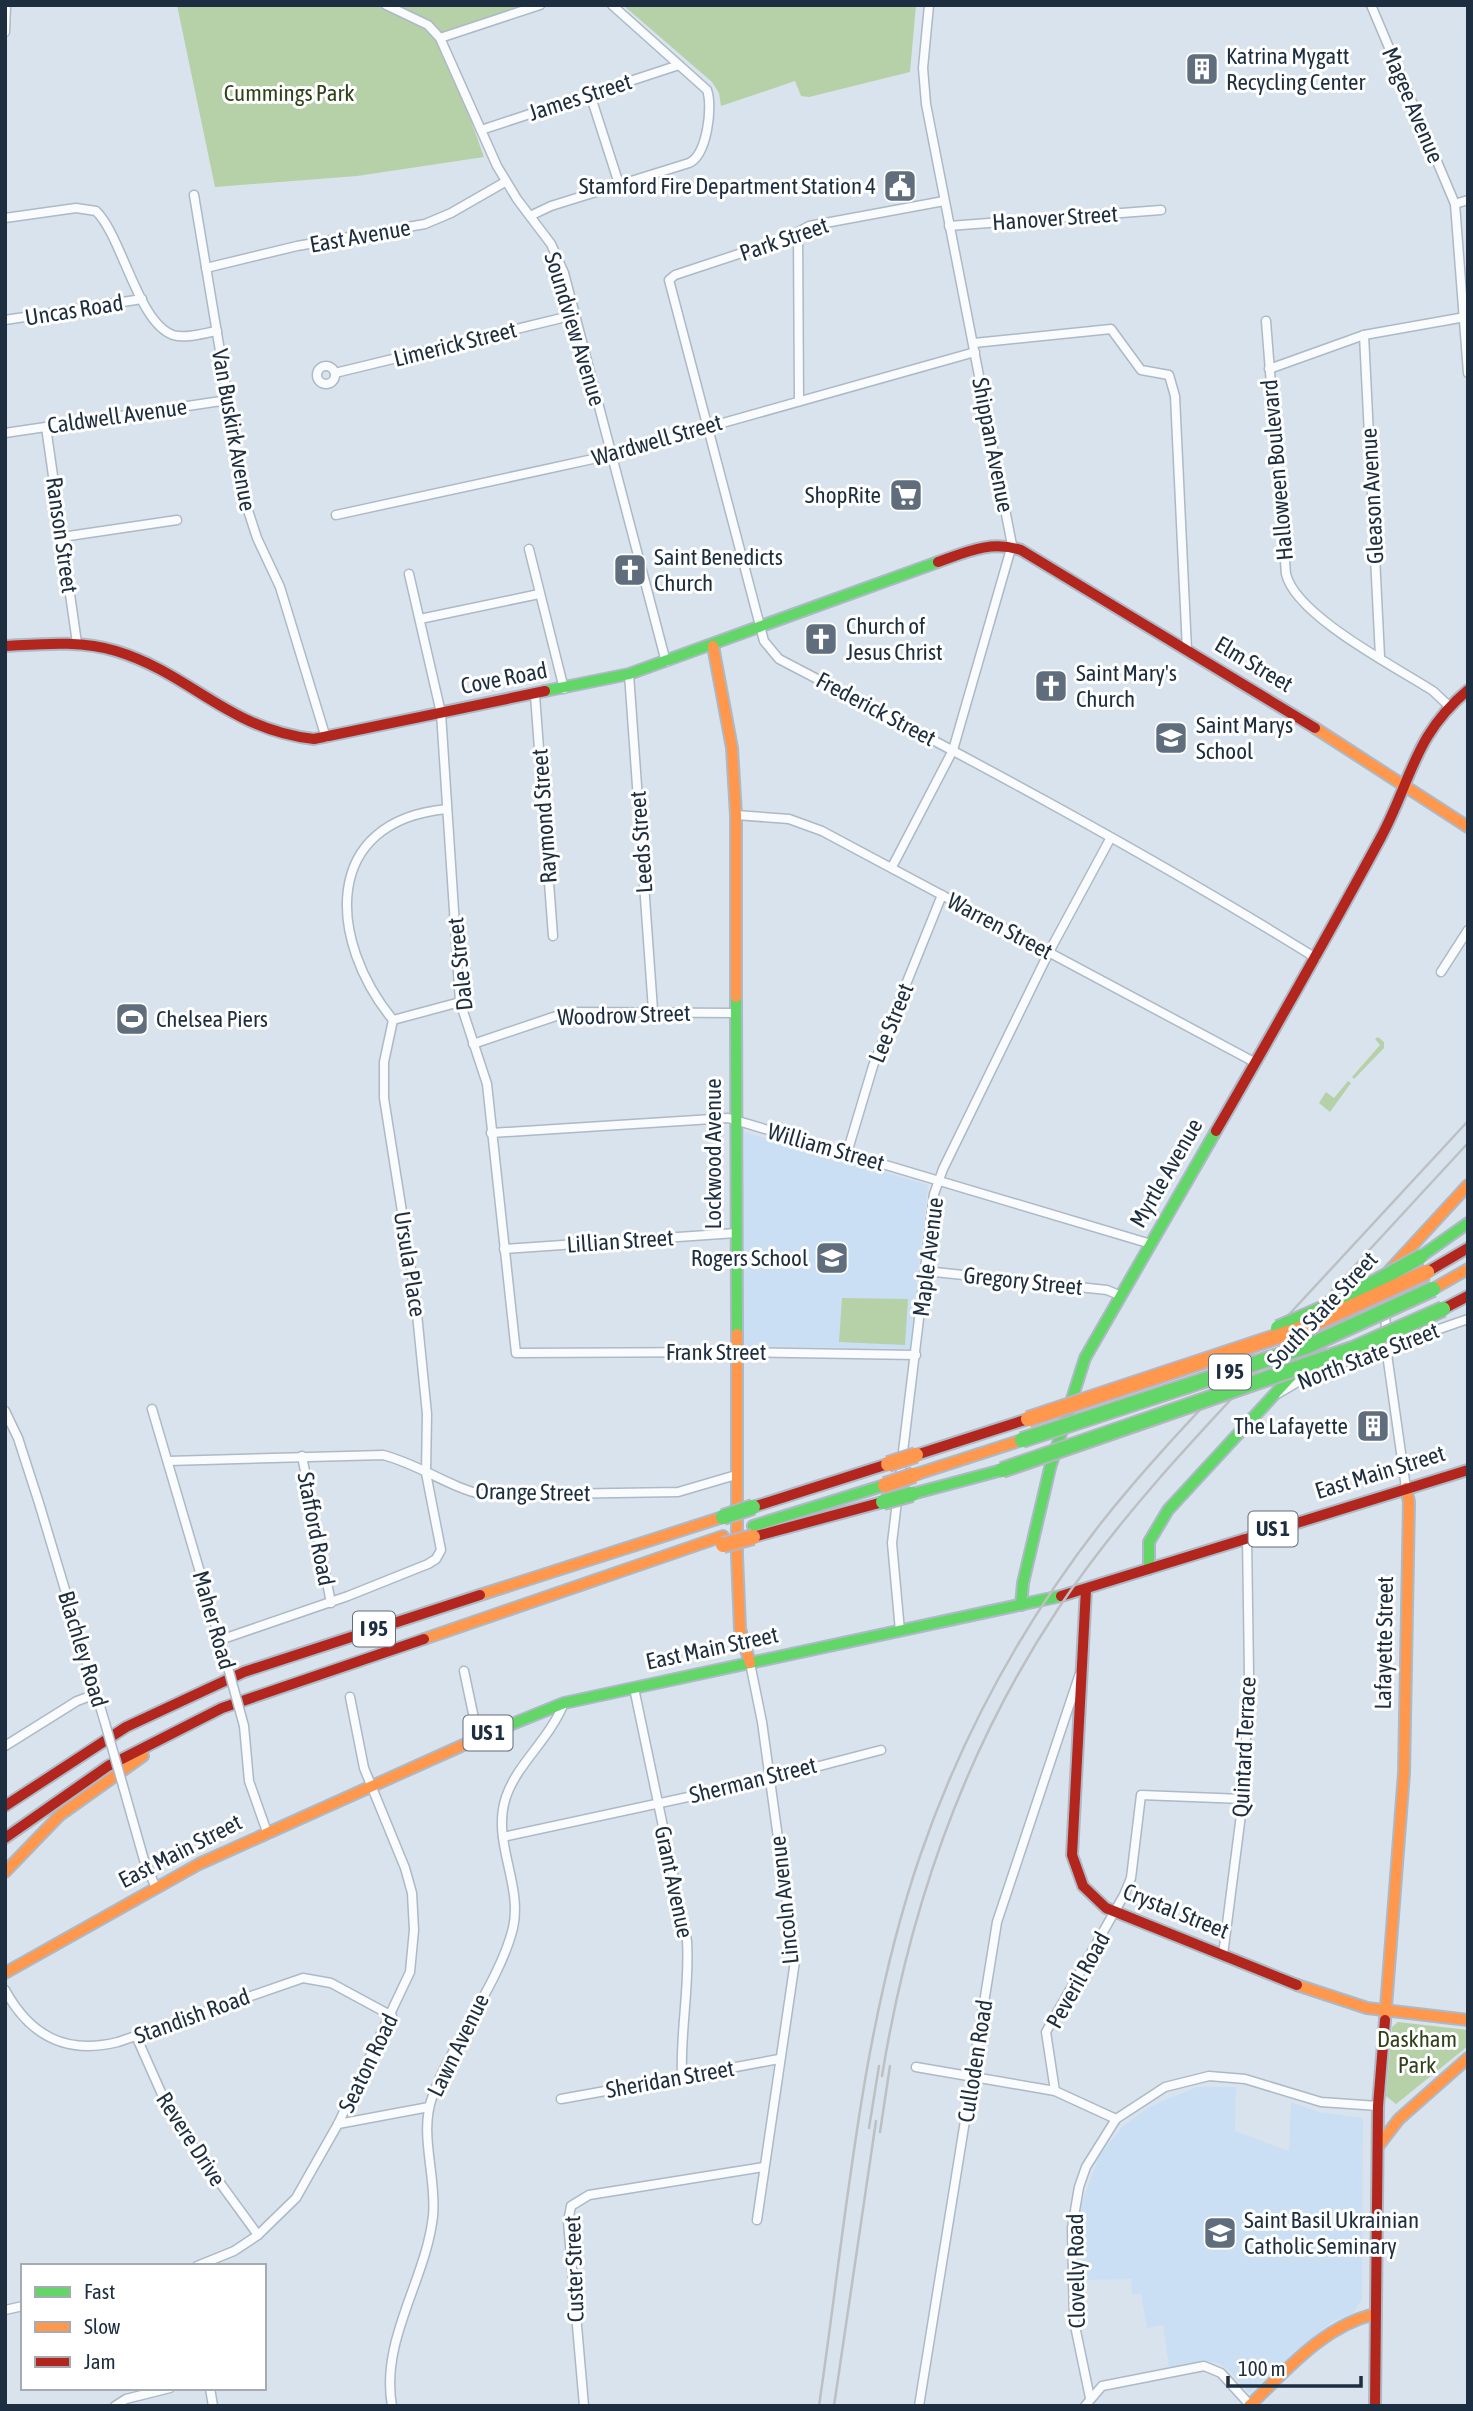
<svg xmlns="http://www.w3.org/2000/svg" width="1473" height="2411" font-family="'Asap Condensed',sans-serif">
	<style>
		.built { fill: #cadff4 }
		.green { fill: #b6d1a7 }
		.lines { fill: none; stroke-linecap: round; stroke-linejoin: round }
		.street-casing { stroke: #acb9c6; stroke-width: 11 }
		.fast-casing { stroke: #acb9c6; stroke-width: 14 }
		.slow-casing { stroke: #acb9c6; stroke-width: 14 }
		.jam-casing { stroke: #acb9c6; stroke-width: 14 }
		.street { stroke: #f9fbfc; stroke-width: 8 }
		.fast { stroke: #63d668; stroke-width: 10 }
		.slow { stroke: #ff974d; stroke-width: 10 }
		.jam { stroke: #b3261e; stroke-width: 10 }
		.rail { stroke: #bdc0c3; stroke-width: 2.5 }
		.street-bridge-casing { stroke: #acb9c6; stroke-width: 11; stroke-linecap: butt }
		.fast-bridge-casing { stroke: #b6b5c5; stroke-width: 18; stroke-linecap: butt }
		.slow-bridge-casing { stroke: #b6b5c5; stroke-width: 18; stroke-linecap: butt }
		.street-bridge { stroke: #f9fbfc; stroke-width: 8 }
		.fast-bridge { stroke: #63d668; stroke-width: 14 }
		.slow-bridge { stroke: #ff974d; stroke-width: 14 }
		.labels { text-anchor: middle; stroke-width: 6; stroke-linejoin: round; paint-order: stroke }
		.shield { fill: #fff; stroke: #616d79; stroke-width: 2 }
		.shield-label { font-size: 21px; font-weight: bold; fill: #1d2e40 }
		.poi-label { font-size: 23px; fill: #1d2e40; stroke: #fff; text-anchor: start }
		.park-label { font-size: 23px; fill: #2f4219; stroke: #fff }
		.street-label { font-size: 23px; fill: #1d2e40; stroke: #fff }
	</style>
	<rect width="100%" height="100%" fill="#d9e3ed"/>
	<!-- built -->
	<g class="built">
		<polygon points="744,1132 928,1185 910,1349 744,1346"/>
		<polygon points="1197,2087 1236,2087 1235,2131 1289,2151 1291,2102 1319,2112 1363,2118 1362,2300 1353,2313 1330,2323 1249,2393 1228,2369 1215,2362 1202,2361 1169,2367 1163,2325 1147,2328 1141,2294 1132,2294 1131,2279 1079,2280 1081,2205 1099,2156 1122,2127 1149,2107"/>
	</g>
	<!-- green -->
	<g class="green">
		<polygon points="177,5 526,5 441,37 484,157 357,176 215,187"/>
		<polygon points="623,5 916,5 910,72 809,97 801,96 795,81 721,106 719,93 712,82"/>
		<polygon points="1378,1037 1384,1042 1384,1048 1354,1079 1352,1077 1380,1045 1375,1039"/>
		<polygon points="1348,1081 1351,1083 1330,1112 1319,1103 1326,1092 1334,1098"/>
		<polygon points="842,1298 908,1299 905,1345 839,1342"/>
		<polygon points="1398,2022 1468,2030 1468,2046 1396,2104 1386,2096 1392,2027"/>
	</g>
	<g class="lines">
		<defs>
			<g id="street">
				<polyline points="386,5 428,25 440,38 497,166 517,199 551,244 564,273 666,662"/>
				<polyline points="1371,5 1455,204 1468,373"/>
				<polyline points="5,32 6,5"/>
				<polyline points="440,38 540,5"/>
				<polyline points="590,94 619,184"/>
				<polyline points="481,130 679,65"/>
				<polyline points="194,195 245,501 257,538 280,587 326,738"/>
				<path d="M944 201 809 226 787 238 675 275 669 280 764 641 779 659C961 754 1142 850 1316 958"/>
				<polyline points="1455,204 1468,200"/>
				<path d="M530 216 551 206 689 163C707 155 713 107 707 90L612 5"/>
				<path d="M5 218 76 208 96 211C122 236 138 323 173 335 186 339 204 333 217 331"/>
				<polyline points="949,226 1161,210"/>
				<polyline points="798,232 799,400"/>
				<polyline points="206,268 297,246 425,224 451,213 505,182"/>
				<polyline points="5,320 142,299"/>
				<path d="M1266 321 1286 574C1296 616 1396 667 1433 691L1449 706"/>
				<polyline points="1364,335 1380,657"/>
				<polyline points="974,343 1111,329 1141,370 1169,375 1175,396 1187,650"/>
				<circle cx="326" cy="375" r="9"/>
				<polyline points="1269,369 1364,335 1465,317"/>
				<polyline points="335,373 574,315"/>
				<polyline points="46,427 77,643"/>
				<polyline points="5,433 228,400"/>
				<polyline points="336,515 602,457 975,352"/>
				<polyline points="62,537 177,520"/>
				<polyline points="529,549 564,689"/>
				<polyline points="409,574 441,713 460,1002 487,1084 516,1353 737,1352 916,1355"/>
				<polyline points="420,619 539,594"/>
				<polyline points="629,674 653,1010"/>
				<polyline points="535,695 553,936"/>
				<polyline points="736,815 789,819 822,831 1256,1063"/>
				<polyline points="892,867 953,750 1012,545 926,104 923,68 929,5"/>
				<polyline points="1441,972 1468,930"/>
				<polyline points="393,1020 460,1002"/>
				<polyline points="473,1044 568,1012 736,1013"/>
				<polyline points="491,1133 728,1118 1151,1244"/>
				<polyline points="847,1153 873,1066 942,895"/>
				<polyline points="504,1249 736,1233"/>
				<polyline points="925,1271 1107,1290 1119,1295"/>
				<polyline points="1385,1289 1386,1347 1406,1488"/>
				<polyline points="1279,1393 1313,1373 1468,1319"/>
				<polyline points="152,1409 227,1664"/>
				<polyline points="5,1411 18,1438 39,1503 105,1723"/>
				<polyline points="302,1456 331,1603"/>
				<path d="M168 1461 383 1455C419 1464 448 1487 484 1495L678 1492 736 1475"/>
				<polyline points="900,1631 892,1543 934,1194 943,1169 1049,952 1110,839"/>
				<path d="M220 1640 348 1596 428 1564 436 1559 441 1550 426 1473 427 1414 415 1294 384 1098V1062L393 1020C328 941 320 821 447 809"/>
				<polyline points="750,1663 762,1722 795,1961 757,2220"/>
				<polyline points="464,1671 478,1737"/>
				<path d="M634 1688 687 1941C690 1986 680 2031 682 2077"/>
				<polyline points="244,1726 249,1781 267,1832"/>
				<polyline points="5,1746 77,1701 96,1694"/>
				<polyline points="123,1786 144,1860 156,1888"/>
				<polyline points="503,1837 762,1781 881,1750"/>
				<polyline points="1223,1955 1243,1799 1249,1674 1247,1537"/>
				<path d="M5 1990C30 2036 66 2055 118 2042L303 1978 331 1983 392 2016"/>
				<polyline points="136,2036 172,2117 258,2235"/>
				<polyline points="916,2067 1055,2091 1116,2119"/>
				<polyline points="1055,2091 1046,2032 1124,1895 1131,1878 1141,1795 1243,1799"/>
				<polyline points="561,2099 633,2086 667,2083 682,2077 779,2059"/>
				<polyline points="338,2124 429,2107"/>
				<polyline points="197,2266 234,2251 258,2235 296,2198 338,2124 410,1972 414,1930 412,1893 405,1868 364,1768 350,1697"/>
				<polyline points="5,2310 23,2306"/>
				<polyline points="210,2388 213,2406"/>
				<polyline points="1090,2398 1074,2321 1072,2228 1079,2187 1086,2167 1116,2119 1165,2087 1209,2076 1245,2079 1321,2102 1378,2106"/>
				<polyline points="115,2406 126,2399 170,2388"/>
				<path d="M392 2406C380 2340 426 2280 433 2216 437 2176 418 2133 433 2095 453 2041 500 1981 513 1928 523 1884 491 1841 506 1797 517 1764 549 1740 564 1703"/>
				<polyline points="584,2406 568,2222 571,2206 589,2195 764,2167"/>
				<polyline points="919,2406 997,1922 1079,1676"/>
				<polyline points="1085,2406 1102,2386 1204,2366 1221,2373 1250,2405"/>
			</g>
			<g id="fast">
				<polyline points="545,691 629,674 938,562"/>
				<polyline points="736,997 737,1334"/>
				<polyline points="1420,1257 1468,1223"/>
				<polyline points="912,1494 1002,1470"/>
				<polyline points="753,1526 885,1485"/>
				<polyline points="1149,1569 1149,1542 1168,1510 1354,1308"/>
				<polyline points="1021,1605 1023,1583 1050,1468 1085,1358 1216,1131"/>
				<polyline points="490,1733 564,1703 1061,1596"/>
			</g>
			<g id="slow">
				<polyline points="713,646 732,748 736,815 736,997"/>
				<polyline points="1315,728 1468,827"/>
				<polyline points="1389,1271 1468,1185"/>
				<polyline points="1433,1289 1468,1269"/>
				<polyline points="737,1334 737,1556 740,1629 750,1663"/>
				<polyline points="914,1475 1022,1440"/>
				<polyline points="480,1595 723,1517"/>
				<polyline points="424,1639 723,1536"/>
				<polyline points="5,1872 60,1815 143,1756"/>
				<polyline points="5,1973 199,1864 490,1733"/>
				<polyline points="1297,1985 1367,2008 1468,2020"/>
				<polyline points="1385,2020 1404,1773 1409,1502 1406,1488"/>
				<polyline points="1379,2145 1399,2119 1468,2058"/>
				<path d="M1249 2406C1286 2371 1323 2326 1375 2314"/>
			</g>
			<g id="jam">
				<path d="M938 562C966 552 991 540 1021 550L1315 728"/>
				<path d="M5 646C42 644 81 640 116 651 192 674 227 729 314 739L545 691"/>
				<path d="M1216 1131C1272 1034 1327 937 1380 839 1412 780 1413 736 1468 690"/>
				<polyline points="1427,1272 1468,1248"/>
				<polyline points="1443,1309 1468,1296"/>
				<polyline points="916,1455 1028,1419"/>
				<polyline points="753,1507 888,1464"/>
				<polyline points="753,1537 883,1502"/>
				<polyline points="1086,1589 1072,1855 1083,1886 1106,1908 1297,1985"/>
				<polyline points="1061,1596 1468,1470"/>
				<polyline points="5,1806 126,1727 244,1672 480,1595"/>
				<polyline points="5,1838 108,1766 222,1708 424,1639"/>
				<polyline points="1375,2406 1378,2106 1385,2020"/>
			</g>
		</defs>
		<!-- street casing -->
		<use href="#street" class="street-casing"/>
		<!-- fast casing -->
		<use href="#fast" class="fast-casing"/>
		<!-- slow casing -->
		<use href="#slow" class="slow-casing"/>
		<!-- jam casing -->
		<use href="#jam" class="jam-casing"/>
		<!-- street -->
		<use href="#street" class="street"/>
		<!-- fast -->
		<use href="#fast" class="fast"/>
		<!-- slow -->
		<use href="#slow" class="slow"/>
		<!-- jam -->
		<use href="#jam" class="jam"/>
		<!-- rail -->
		<g class="rail">
			<path d="M882 2076C909 1910 965 1749 1058 1609 1118 1519 1191 1442 1265 1363 1333 1290 1400 1216 1468 1143"/>
			<polyline points="869,2128 879,2066"/>
			<polyline points="880,2132 890,2066"/>
			<path d="M819 2406C846 2224 860 2031 920 1856 961 1737 1023 1623 1101 1523 1145 1467 1196 1414 1245 1362 1319 1281 1394 1201 1468 1121"/>
			<polyline points="834,2406 876,2121"/>
		</g>
		<defs>
			<g id="street-bridge">
				<polyline points="227,1664 244,1726"/>
				<polyline points="105,1723 123,1786"/>
			</g>
			<g id="fast-bridge">
				<polyline points="1278,1328 1345,1299 1420,1257"/>
				<polyline points="1022,1440 1308,1346 1433,1289"/>
				<polyline points="1002,1470 1355,1348 1443,1309"/>
				<polyline points="883,1502 912,1494"/>
				<polyline points="723,1517 753,1507"/>
			</g>
			<g id="slow-bridge">
				<polyline points="1028,1419 1309,1326 1427,1272"/>
				<polyline points="888,1464 916,1455"/>
				<polyline points="885,1485 914,1475"/>
				<polyline points="723,1545 753,1537"/>
			</g>
		</defs>
		<!-- street-bridge casing -->
		<use href="#street-bridge" class="street-bridge-casing"/>
		<!-- fast-bridge casing -->
		<use href="#fast-bridge" class="fast-bridge-casing"/>
		<!-- slow-bridge casing -->
		<use href="#slow-bridge" class="slow-bridge-casing"/>
		<!-- street-bridge -->
		<use href="#street-bridge" class="street-bridge"/>
		<!-- fast-bridge -->
		<use href="#fast-bridge" class="fast-bridge"/>
		<!-- slow-bridge -->
		<use href="#slow-bridge" class="slow-bridge"/>
	</g>
	<!-- icons -->
	<defs>
		<symbol id="building-square" viewBox="-11 -11 22 22"><rect x="-9" y="-9" width="18" height="18" rx="4" fill="#5f6d7d" stroke="#fff"/><path d="M-4-6H4V6H1V3H-1V6H-4ZM-2.5-4.3h1.7v1.8h-1.7ZM.8-4.3h1.7v1.8H.8ZM-2.5-1h1.7V.8h-1.7ZM.8-1h1.7V.8H.8Z" fill="#fff"/></symbol>
		<symbol id="civic-square" viewBox="-11 -11 22 22"><rect x="-9" y="-9" width="18" height="18" rx="4" fill="#5f6d7d" stroke="#fff"/><path d="M-.6-6.5H3V-4.5H.6V-3L4-1V1h2V6H-6V1h2V-1L-.6-3ZM-1.2 2.5V6h2.4V2.5Z" fill="#fff"/></symbol>
		<symbol id="supermarket-square" viewBox="-11 -11 22 22"><rect x="-9" y="-9" width="18" height="18" rx="4" fill="#5f6d7d" stroke="#fff"/><path d="M-6-5.5h2.5l.6 2H6L4.5 2H-2.5L-4.4-4H-6ZM-1.5 3.2a1.3 1.3 0 1 0 .1 0ZM3 3.2a1.3 1.3 0 1 0 .1 0Z" fill="#fff"/></symbol>
		<symbol id="church-square" viewBox="-11 -11 22 22"><rect x="-9" y="-9" width="18" height="18" rx="4" fill="#5f6d7d" stroke="#fff"/><path d="M-1.2-6h2.4v3.5h3.3v2.4h-3.3V6h-2.4V-.1h-3.3v-2.4h3.3Z" fill="#fff"/></symbol>
		<symbol id="school-square" viewBox="-11 -11 22 22"><rect x="-9" y="-9" width="18" height="18" rx="4" fill="#5f6d7d" stroke="#fff"/><path d="M0-5L7-2L0 1L-7-2ZM-4 1L0 2.5L4 1V4Q0 6-4 4Z" fill="#fff"/></symbol>
		<symbol id="stadium-square" viewBox="-11 -11 22 22"><rect x="-9" y="-9" width="18" height="18" rx="4" fill="#5f6d7d" stroke="#fff"/><path d="M0-5a6.5 5 0 1 0 0 10a6.5 5 0 1 0 0-10ZM-3.5-1.8h7v3.6h-7Z" fill="#fff"/></symbol>
		<symbol id="university-square" viewBox="-11 -11 22 22"><rect x="-9" y="-9" width="18" height="18" rx="4" fill="#5f6d7d" stroke="#fff"/><path d="M0-5L7-2L0 1L-7-2ZM-4 1L0 2.5L4 1V4Q0 6-4 4Z" fill="#fff"/></symbol>
	</defs>
	<g fill-rule="evenodd">
		<use href="#building-square" x="1183" y="50" width="38" height="38"/>
		<use href="#civic-square" x="881" y="167" width="38" height="38"/>
		<use href="#supermarket-square" x="887" y="476" width="38" height="38"/>
		<use href="#church-square" x="611" y="551" width="38" height="38"/>
		<use href="#church-square" x="802" y="620" width="38" height="38"/>
		<use href="#church-square" x="1032" y="667" width="38" height="38"/>
		<use href="#school-square" x="1152" y="719" width="38" height="38"/>
		<use href="#stadium-square" x="113" y="1000" width="38" height="38"/>
		<use href="#school-square" x="813" y="1239" width="38" height="38"/>
		<use href="#building-square" x="1354" y="1407" width="38" height="38"/>
		<use href="#university-square" x="1201" y="2214" width="38" height="38"/>
	</g>
	<g class="labels">
		<!-- shield labels -->
		<g class="shield">
			<rect x="1209" y="1354.5" width="42" height="35" rx="5"/>
			<rect x="1248.5" y="1511.5" width="49" height="35" rx="5"/>
			<rect x="353" y="1611.5" width="42" height="35" rx="5"/>
			<rect x="463.5" y="1715.5" width="49" height="35" rx="5"/>
		</g>
		<g class="shield-label">
			<text x="1230" y="1379">I 95</text>
			<text x="1273" y="1536">US 1</text>
			<text x="374" y="1636">I 95</text>
			<text x="488" y="1740">US 1</text>
		</g>
		<!-- poi labels -->
		<g class="poi-label">
			<text x="1226" y="64">Katrina Mygatt<tspan x="1226" dy="26">Recycling Center</tspan></text>
			<text x="876" y="194" text-anchor="end">Stamford Fire Department Station 4</text>
			<text x="881" y="503" text-anchor="end">ShopRite</text>
			<text x="654" y="565">Saint Benedicts<tspan x="654" dy="26">Church</tspan></text>
			<text x="846" y="634">Church of<tspan x="846" dy="26">Jesus Christ</tspan></text>
			<text x="1076" y="681">Saint Mary's<tspan x="1076" dy="26">Church</tspan></text>
			<text x="1196" y="733">Saint Marys<tspan x="1196" dy="26">School</tspan></text>
			<text x="156" y="1027">Chelsea Piers</text>
			<text x="808" y="1266" text-anchor="end">Rogers School</text>
			<text x="1348" y="1434" text-anchor="end">The Lafayette</text>
			<text x="1244" y="2228">Saint Basil Ukrainian<tspan x="1244" dy="26">Catholic Seminary</tspan></text>
		</g>
		<!-- park labels -->
		<g class="park-label">
			<text x="289" y="101">Cummings Park</text>
			<text x="1417" y="2047">Daskham<tspan x="1417" dy="26">Park</tspan></text>
		</g>
		<!-- street labels -->
		<g class="street-label">
			<text transform="translate(580 97) rotate(-18)" y="8">James Street</text>
			<text transform="translate(1413 105) rotate(67)" y="8">Magee Avenue</text>
			<text transform="translate(1055 218) rotate(-4)" y="8">Hanover Street</text>
			<text transform="translate(360 236) rotate(-10)" y="8">East Avenue</text>
			<text transform="translate(784 239) rotate(-19)" y="8">Park Street</text>
			<text transform="translate(74 310) rotate(-9)" y="8">Uncas Road</text>
			<text transform="translate(575 329) rotate(73)" y="8">Soundview Avenue</text>
			<text transform="translate(455 344) rotate(-14)" y="8">Limerick Street</text>
			<text transform="translate(117 416) rotate(-8)" y="8">Caldwell Avenue</text>
			<text transform="translate(234 430) rotate(80)" y="8">Van Buskirk Avenue</text>
			<text transform="translate(657 440) rotate(-16)" y="8">Wardwell Street</text>
			<text transform="translate(993 445) rotate(79)" y="8">Shippan Avenue</text>
			<text transform="translate(1277 470) rotate(-95)" y="8">Halloween Boulevard</text>
			<text transform="translate(1372 496) rotate(-93)" y="8">Gleason Avenue</text>
			<text transform="translate(62 535) rotate(82)" y="8">Ranson Street</text>
			<text transform="translate(1254 664) rotate(31)" y="8">Elm Street</text>
			<text transform="translate(504 678) rotate(-11)" y="8">Cove Road</text>
			<text transform="translate(876 709) rotate(28)" y="8">Frederick Street</text>
			<text transform="translate(544 816) rotate(-94)" y="8">Raymond Street</text>
			<text transform="translate(641 842) rotate(-94)" y="8">Leeds Street</text>
			<text transform="translate(1000 926) rotate(28)" y="8">Warren Street</text>
			<text transform="translate(460 964) rotate(-96)" y="8">Dale Street</text>
			<text transform="translate(624 1015) rotate(-2)" y="8">Woodrow Street</text>
			<text transform="translate(891 1023) rotate(-68)" y="8">Lee Street</text>
			<text transform="translate(826 1147) rotate(16)" y="8">William Street</text>
			<text transform="translate(713 1154) rotate(-90)" y="8">Lockwood Avenue</text>
			<text transform="translate(1166 1173) rotate(-60)" y="8">Myrtle Avenue</text>
			<text transform="translate(620 1241) rotate(-4)" y="8">Lillian Street</text>
			<text transform="translate(928 1257) rotate(-83)" y="8">Maple Avenue</text>
			<text transform="translate(410 1264) rotate(81)" y="8">Ursula Place</text>
			<text transform="translate(1023 1281) rotate(6)" y="8">Gregory Street</text>
			<text transform="translate(1322 1310) rotate(-47)" y="8">South State Street</text>
			<text x="716" y="1360">Frank Street</text>
			<text transform="translate(1368 1356) rotate(-21)" y="8">North State Street</text>
			<text transform="translate(1380 1472) rotate(-17)" y="8">East Main Street</text>
			<text transform="translate(533 1492) rotate(1)" y="8">Orange Street</text>
			<text transform="translate(316 1529) rotate(79)" y="8">Stafford Road</text>
			<text transform="translate(214 1620) rotate(74)" y="8">Maher Road</text>
			<text transform="translate(1384 1643) rotate(-89)" y="8">Lafayette Street</text>
			<text transform="translate(712 1648) rotate(-12)" y="8">East Main Street</text>
			<text transform="translate(83 1649) rotate(73)" y="8">Blachley Road</text>
			<text transform="translate(1244 1747) rotate(-87)" y="8">Quintard Terrace</text>
			<text transform="translate(753 1780) rotate(-14)" y="8">Sherman Street</text>
			<text transform="translate(180 1851) rotate(-27)" y="8">East Main Street</text>
			<text transform="translate(674 1882) rotate(78)" y="8">Grant Avenue</text>
			<text transform="translate(784 1900) rotate(-96)" y="8">Lincoln Avenue</text>
			<text transform="translate(1176 1911) rotate(22)" y="8">Crystal Street</text>
			<text transform="translate(1078 1980) rotate(-61)" y="8">Peveril Road</text>
			<text transform="translate(192 2016) rotate(-20)" y="8">Standish Road</text>
			<text transform="translate(458 2045) rotate(-64)" y="8">Lawn Avenue</text>
			<text transform="translate(975 2061) rotate(-81)" y="8">Culloden Road</text>
			<text transform="translate(368 2063) rotate(-64)" y="8">Seaton Road</text>
			<text transform="translate(670 2079) rotate(-10)" y="8">Sheridan Street</text>
			<text transform="translate(191 2139) rotate(57)" y="8">Revere Drive</text>
			<text transform="translate(574 2269) rotate(-92)" y="8">Custer Street</text>
			<text transform="translate(1076 2271) rotate(-91)" y="8">Clovelly Road</text>
		</g>
	</g>
	<!-- border -->
	<rect width="1473" height="2411" fill="none" stroke="#1d2e40" stroke-width="14"/>
	<!-- legend -->
	<rect x="21" y="2264" width="245" height="126" fill="#ffffff" stroke="#a5abb3" stroke-width="2"/>
	<rect x="35" y="2287" width="35" height="10" fill="#63d668" stroke="#a5abb3" stroke-width="2"/>
	<text x="84" y="2299" font-size="21" fill="#1d2e40">Fast</text>
	<rect x="35" y="2322" width="35" height="10" fill="#ff974d" stroke="#a5abb3" stroke-width="2"/>
	<text x="84" y="2334" font-size="21" fill="#1d2e40">Slow</text>
	<rect x="35" y="2357" width="35" height="10" fill="#b3261e" stroke="#a5abb3" stroke-width="2"/>
	<text x="84" y="2369" font-size="21" fill="#1d2e40">Jam</text>
	<!-- scale -->
	<path d="M1228 2376v10h133v-10" fill="none" stroke="#1d2e40" stroke-width="3.5"/>
	<text x="1238" y="2376" font-size="21" fill="#1d2e40" stroke="#ffffff" stroke-width="5" paint-order="stroke">100 m</text>
</svg>
